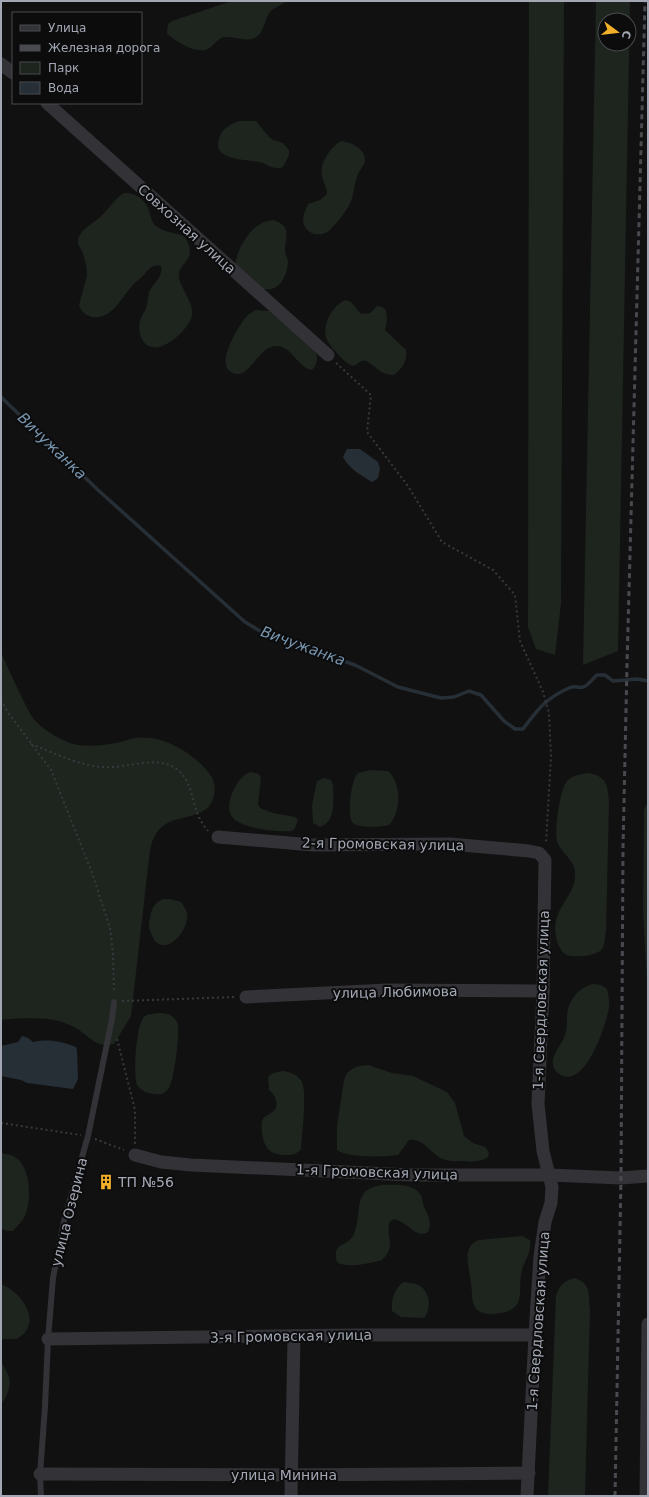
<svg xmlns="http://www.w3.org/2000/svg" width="649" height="1497" font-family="'DejaVu Sans',sans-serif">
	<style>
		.green { fill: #1d251e; fill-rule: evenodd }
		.water { fill: #272f36 }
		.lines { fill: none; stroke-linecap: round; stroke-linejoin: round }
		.stream { stroke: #272f36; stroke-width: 3.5 }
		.path { stroke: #38393e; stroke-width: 2; stroke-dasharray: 2 3; stroke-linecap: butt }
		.lane { stroke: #323237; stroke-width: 6 }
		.street { stroke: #323237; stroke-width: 13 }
		.rail { stroke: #494a50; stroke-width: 3; stroke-dasharray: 5 4; stroke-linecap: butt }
		.labels { text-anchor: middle; stroke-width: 4; stroke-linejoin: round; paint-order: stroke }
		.street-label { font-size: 14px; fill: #a2a7b3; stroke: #0c0c0d }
		.poi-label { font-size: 14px; fill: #a2a7b3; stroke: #0c0c0d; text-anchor: start }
		.water-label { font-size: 15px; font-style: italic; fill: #7895af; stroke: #0c0c0d }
	</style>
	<rect width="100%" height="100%" fill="#111112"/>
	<!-- green -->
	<g class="green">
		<path d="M232 1H287C282 5 275 7 271 11 264 18 265 32 256 37 248 43 236 36 226 37 220 37 216 42 211 47 198 57 178 42 167 34L168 24 172 21Z"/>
		<polygon points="529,1 564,1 561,603 555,655 536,649 528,627"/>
		<path d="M596 1H630L618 651 583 665ZM605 20H629V44H605Z"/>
		<path d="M239 121H256L269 137 273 140 283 143 289 150V155L283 167C281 168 279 168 277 168 270 168 265 163 259 162 249 160 227 160 220 151 217 147 218 141 220 136 223 128 231 124 239 121Z"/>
		<path d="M341 141C351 142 366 149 365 161 364 167 358 171 357 177 354 185 354 194 351 201 346 213 337 222 329 231 319 238 304 234 303 220 303 215 306 209 308 204L320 200 327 194C327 187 323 183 322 176 319 163 331 147 341 141Z"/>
		<path d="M124 193C133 192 143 198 147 206 151 212 150 222 156 226 164 233 176 232 185 237 200 263 176 261 179 278 181 289 194 303 192 315 190 329 157 361 143 341 139 335 138 325 141 318 143 313 147 309 147 304 148 300 148 296 149 292 153 283 164 276 161 266 152 264 149 269 144 275 140 279 135 282 132 286 121 298 112 320 92 317 85 315 81 311 79 305L87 276C87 267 85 259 82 251 81 249 78 245 78 243 77 230 95 223 102 215 110 208 114 199 124 193Z"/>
		<path d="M273 220C293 226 285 237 285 251 285 255 288 258 288 262 287 279 276 296 258 287 251 284 241 272 235 266 236 251 249 228 264 222 266 221 270 221 273 220Z"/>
		<path d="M345 300 351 302 361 314 370 313 377 306 382 307 386 310 387 320 385 330 406 350C408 360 402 369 394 375 378 376 371 359 362 361 359 362 356 365 353 366 346 363 341 358 336 352 333 349 329 344 327 340 321 325 332 307 345 300Z"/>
		<path d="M255 310 269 311 278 318 316 353C318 359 317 365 312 370 298 368 293 348 278 346 257 344 250 383 231 372 215 364 239 324 248 315 250 313 253 312 255 310Z"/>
		<path d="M1 652C8 669 16 685 24 702 27 707 29 713 33 718 40 727 54 736 65 741 80 748 99 746 116 743 122 742 129 739 136 738 161 735 185 749 202 765 210 773 217 782 214 795 210 820 178 814 163 826 155 832 152 841 150 850L131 1016 114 1044C94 1048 91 1037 76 1028 72 1026 67 1024 62 1022 47 1017 17 1018 1 1020Z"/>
		<path d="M370 770 388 771C402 784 401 812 389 825 382 827 357 829 352 822 347 814 351 779 358 773Z"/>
		<path d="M251 772 259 774 261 778 258 804 260 808 273 813 295 817 298 820 295 828 292 831C277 832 243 829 233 818 222 807 237 775 251 772Z"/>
		<path d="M587 773C607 775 608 786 609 803L606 931C605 936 605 944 602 949 597 956 575 958 567 955 563 954 560 948 558 944 546 908 577 900 575 872 575 861 562 853 558 844 553 834 560 789 567 781 572 776 580 774 587 773Z"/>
		<path d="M324 778 331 780 333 785C333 799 337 821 320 827L313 823 312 805 317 781Z"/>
		<polygon points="648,801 648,999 643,912 644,810"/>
		<path d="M163 899H170L181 902C183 905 186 909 187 913 190 933 160 962 151 933 149 928 148 924 150 918 151 909 155 902 163 899Z"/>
		<path d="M594 984 601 985 607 989C608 995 610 1001 609 1007 607 1023 584 1094 558 1073 544 1061 562 1046 565 1035 567 1028 567 1023 567 1016 568 1001 579 986 594 984Z"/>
		<path d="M159 1013C167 1013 173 1015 177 1022 181 1029 174 1080 169 1088 167 1091 165 1092 162 1094 154 1095 142 1093 137 1085 133 1074 136 1025 144 1017 148 1013 154 1014 159 1013Z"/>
		<path d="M368 1065 392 1073 413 1076 447 1092 455 1103 464 1136 473 1143 485 1147 489 1152 488 1157C480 1162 474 1162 464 1161 457 1161 450 1162 443 1159 430 1154 424 1137 409 1140L398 1155C384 1157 347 1158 337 1150V1126L344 1080C348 1068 356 1066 368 1065Z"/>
		<path d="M283 1071C291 1072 298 1075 302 1082 307 1092 302 1136 301 1149 297 1154 293 1155 287 1155 271 1155 265 1150 262 1134 262 1130 261 1125 262 1121 264 1116 267 1116 271 1113 281 1107 276 1096 269 1090L268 1077 273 1073Z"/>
		<path d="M1 1153C5 1154 10 1154 13 1156 30 1163 32 1198 26 1213 24 1220 18 1225 13 1231H8L1 1229Z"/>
		<path d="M381 1185C393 1185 413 1183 420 1194 423 1198 422 1204 425 1209 429 1217 432 1223 428 1232 416 1239 408 1223 397 1220 383 1216 391 1241 390 1246 389 1252 386 1256 382 1260 372 1263 346 1269 337 1262 331 1241 348 1248 354 1234 363 1213 351 1190 381 1185Z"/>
		<path d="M522 1236 530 1240C532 1252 525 1259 522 1270 517 1286 527 1307 505 1312 497 1314 488 1315 480 1312 470 1305 473 1295 471 1284 470 1269 460 1247 479 1240Z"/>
		<path d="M575 1278C592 1285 588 1293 590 1310L585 1496H548L556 1296C560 1285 563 1281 575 1278Z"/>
		<path d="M404 1282C409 1283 416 1283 420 1286 430 1292 432 1309 424 1318L401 1317 392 1311C391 1300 394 1288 404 1282Z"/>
		<path d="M1 1284C17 1290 38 1313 26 1331 24 1334 19 1337 17 1339H1Z"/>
		<path d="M1 1362C13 1380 12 1387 1 1405Z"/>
	</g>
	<!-- water -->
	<g class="water">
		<path d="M347 449H360L378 462 380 469 378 478 372 482C361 475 349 469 343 457Z"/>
		<path d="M22 1036 28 1038 33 1042C50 1039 60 1041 76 1047L77 1050 78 1079 73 1089 27 1083 21 1080 1 1076V1046L18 1042Z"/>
	</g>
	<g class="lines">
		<!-- stream -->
		<path class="stream" d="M1 397 98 490 245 622 265 634 355 665 398 687 441 698 454 697 469 691 481 695 504 721 515 729H523C539 708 545 699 569 688 574 685 578 688 583 687 588 686 593 678 597 675H605L613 681 637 679 648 681"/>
		<!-- path -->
		<g class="path">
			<polyline points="336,363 371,395 367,432 408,486 442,542 493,570 515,595 520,641 543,692 549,713 551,757 546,843"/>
			<polyline points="1,700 7,711 51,770 91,870 110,928 113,953 114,993"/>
			<path d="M31 744C55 753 79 766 104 767 128 769 159 753 179 771 193 783 192 806 201 821 203 825 206 828 208 831"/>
			<polyline points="122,1001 235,997"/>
			<polyline points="117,1039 135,1110 135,1144"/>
			<polyline points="1,1123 81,1135"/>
			<polyline points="95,1139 124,1150"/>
		</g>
		<!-- lane -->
		<polyline class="lane" points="41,1496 40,1474 45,1407 48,1339 53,1278 64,1221 88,1136 112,1019 114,1002"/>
		<!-- street -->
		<g class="street">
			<polyline points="1,64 13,73"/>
			<polyline points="47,103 328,355"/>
			<polyline points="218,837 313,845 450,844 529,851 539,853 545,860 543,991 538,1104 543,1151 552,1187 551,1203 545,1222 540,1256 535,1335 527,1496"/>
			<polyline points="246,997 387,990 543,991"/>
			<polyline points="135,1155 161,1162 191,1165 411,1175 549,1175 621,1178 648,1176"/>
			<polyline points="48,1339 354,1335 535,1335"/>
			<polyline points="40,1474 291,1475 529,1473"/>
			<polyline points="291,1496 294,1336"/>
			<polyline points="646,1496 648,1324"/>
		</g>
		<!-- rail -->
		<polyline class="rail" points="615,1496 621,1178 623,847 627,665 645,1"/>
	</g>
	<!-- icons -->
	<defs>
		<symbol id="building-bare" viewBox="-9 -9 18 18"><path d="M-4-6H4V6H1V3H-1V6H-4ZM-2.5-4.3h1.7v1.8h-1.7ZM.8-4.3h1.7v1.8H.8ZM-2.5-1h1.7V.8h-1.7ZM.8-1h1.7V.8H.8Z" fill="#f2af29" stroke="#0c0c0d" stroke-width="2.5" paint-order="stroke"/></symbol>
	</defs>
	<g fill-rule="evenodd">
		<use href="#building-bare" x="95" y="1171" width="22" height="22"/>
	</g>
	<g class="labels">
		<!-- street labels -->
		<g class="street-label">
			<text transform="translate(187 229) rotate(42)" y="5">Совхозная улица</text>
			<text transform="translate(383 844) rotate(1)" y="5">2-я Громовская улица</text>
			<text transform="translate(395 992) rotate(-1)" y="5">улица Любимова</text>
			<text transform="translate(541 1000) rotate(-88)" y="5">1-я Свердловская улица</text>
			<text transform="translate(377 1172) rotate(2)" y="5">1-я Громовская улица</text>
			<text transform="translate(69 1212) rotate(-76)" y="5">улица Озерина</text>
			<text transform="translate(538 1321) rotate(-86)" y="5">1-я Свердловская улица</text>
			<text transform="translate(291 1336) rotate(-1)" y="5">3-я Громовская улица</text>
			<text x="284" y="1480">улица Минина</text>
		</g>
		<!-- poi labels -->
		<g class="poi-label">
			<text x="118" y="1187">ТП №56</text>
		</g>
		<!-- water labels -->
		<g class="water-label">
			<text transform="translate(52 446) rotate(44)" y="5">Вичужанка</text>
			<text transform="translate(303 646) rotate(20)" y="5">Вичужанка</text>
		</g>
	</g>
	<!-- border -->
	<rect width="649" height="1497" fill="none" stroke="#a2a7b3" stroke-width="4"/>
	<!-- legend -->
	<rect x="12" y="12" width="130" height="92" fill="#0c0c0d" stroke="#484a4f"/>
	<rect x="20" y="25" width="20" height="6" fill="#323237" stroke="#484a4f"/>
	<text x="48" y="32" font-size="12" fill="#a2a7b3">Улица</text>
	<rect x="20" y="45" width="20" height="6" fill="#494a50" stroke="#484a4f"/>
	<text x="48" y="52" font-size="12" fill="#a2a7b3">Железная дорога</text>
	<rect x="20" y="62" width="20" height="12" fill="#1d251e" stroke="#484a4f"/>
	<text x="48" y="72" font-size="12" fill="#a2a7b3">Парк</text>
	<rect x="20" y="82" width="20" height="12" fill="#272f36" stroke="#484a4f"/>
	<text x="48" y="92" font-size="12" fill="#a2a7b3">Вода</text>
	<!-- north arrow -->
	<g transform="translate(617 32) rotate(105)"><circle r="19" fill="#0c0c0d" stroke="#484a4f"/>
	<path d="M0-3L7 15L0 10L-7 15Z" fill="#f2af29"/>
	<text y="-6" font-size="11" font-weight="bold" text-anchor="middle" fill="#a2a7b3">С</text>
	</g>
</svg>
